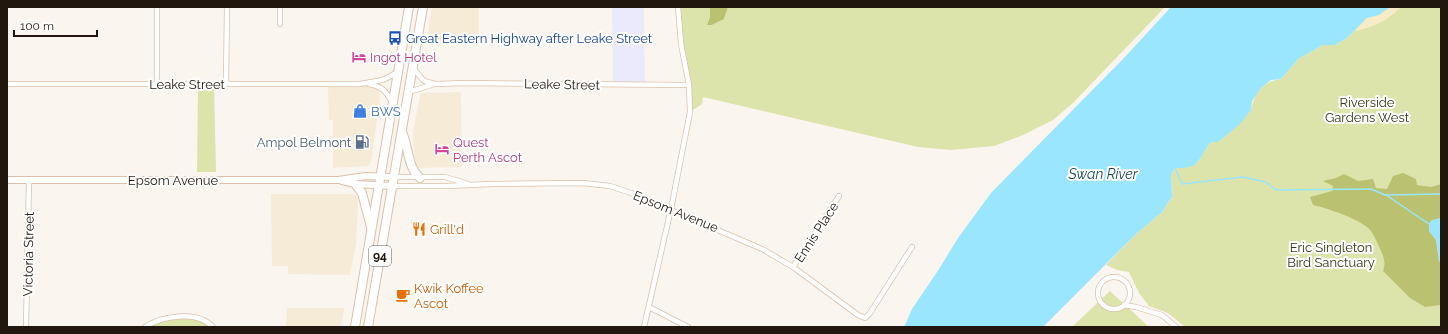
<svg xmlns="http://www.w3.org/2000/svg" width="1448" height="334" font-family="Raleway,sans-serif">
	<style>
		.commercial { fill: #f6ebd6 }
		.industrial { fill: #ebeafc }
		.green { fill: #dde4ab }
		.forest { fill: #bac272 }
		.sand { fill: #f6edc7 }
		.water { fill: #9ae6ff }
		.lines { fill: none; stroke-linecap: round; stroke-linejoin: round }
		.stream { stroke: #9ae6ff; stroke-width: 1.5 }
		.street-casing { stroke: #dbc0a9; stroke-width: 6 }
		.secondary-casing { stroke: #dbc0a9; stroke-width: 8 }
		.highway-casing { stroke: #dbc0a9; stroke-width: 10 }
		.street { stroke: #fff; stroke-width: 4.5 }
		.secondary { stroke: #fff; stroke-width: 6 }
		.highway { stroke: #fff; stroke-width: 8 }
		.labels { text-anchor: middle; stroke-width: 4; stroke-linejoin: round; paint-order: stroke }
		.shield { fill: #fff; stroke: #645d56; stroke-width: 1 }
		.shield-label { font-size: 12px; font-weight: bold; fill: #21170e }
		.transit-label { font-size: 13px; fill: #164399; stroke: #fff; text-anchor: start }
		.hotel-label { font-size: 13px; fill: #b23c85; stroke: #fff; text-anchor: start }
		.street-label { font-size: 13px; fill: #21170e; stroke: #fff }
		.park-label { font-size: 13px; fill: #363917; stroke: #fff }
		.shop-label { font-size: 13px; fill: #366cbe; stroke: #fff; text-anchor: start }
		.service-label { font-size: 13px; fill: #4e5e75; stroke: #fff; text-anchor: end }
		.food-label { font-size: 13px; fill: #c56008; stroke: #fff; text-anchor: start }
		.water-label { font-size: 14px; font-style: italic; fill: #1b4855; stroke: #fff }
	</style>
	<rect width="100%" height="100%" fill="#fbf5f0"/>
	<!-- commercial -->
	<g class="commercial">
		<polygon points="432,7 479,7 479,37 470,38 469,41 426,45"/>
		<polygon points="376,81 380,98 371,162 368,166 333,168 333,120 329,120 328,85"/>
		<polygon points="461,92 462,167 417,168 414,153 413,132 420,95 422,93"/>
		<polygon points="271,194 353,194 357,197 358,206 356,244 350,275 288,274 288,266 272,266"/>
		<polygon points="287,308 344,308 341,327 286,327"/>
	</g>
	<!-- industrial -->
	<polygon class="industrial" points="612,7 644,7 645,85 613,84"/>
	<!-- green -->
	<g class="green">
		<polygon points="678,7 710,7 710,17 707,25 712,25 724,19 728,7 1165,7 1073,103 1053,120 1023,135 994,146 951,150 918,147 703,97 702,104 690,112"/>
		<path d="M1390 7H1441V327H1185L1168 313 1149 306 1139 293 1129 272 1117 270 1106 265 1135 235 1162 212 1172 197 1171 175 1175 168 1199 160 1205 149 1211 142 1251 110C1254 93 1263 81 1281 79L1298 59 1323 45H1335L1347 38 1367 18 1379 15Z"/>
		<polygon points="198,86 214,86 216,172 197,172"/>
		<polygon points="1110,291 1149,327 1072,327"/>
		<polygon points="163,318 199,319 213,327 145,327"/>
	</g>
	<!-- forest -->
	<g class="forest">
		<polygon points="710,7 728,7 724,19 712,25 707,25 710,17"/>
		<path d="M1403 173 1416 179 1417 185 1431 187 1441 184V218L1432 220 1429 224V231L1436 240 1439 261 1441 263V305L1425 307 1410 298 1383 271C1386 263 1384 259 1381 251 1378 244 1375 237 1371 231 1363 220 1327 208 1313 205L1310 197 1332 191 1333 186 1323 181 1336 178 1344 174 1358 181 1373 179 1376 188 1387 189 1393 176Z"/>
	</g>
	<!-- sand -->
	<path class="sand" d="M1390 7H1401C1387 21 1374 27 1355 31L1367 18 1379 15Z"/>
	<!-- water -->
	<g class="water">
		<path d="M1171 7H1390L1379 15 1367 18 1347 38 1335 45H1323L1298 59 1281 79 1271 80 1261 88 1252 101 1251 110 1240 124 1218 142H1211C1204 149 1199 166 1189 167 1184 168 1179 168 1175 168L1171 175 1172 197 1162 212 1135 235 1043 327H904L912 309 939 269 958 238 991 193 1124 58Z"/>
		<polygon points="1441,218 1441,263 1439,261 1436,240 1429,231 1429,224 1432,220"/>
	</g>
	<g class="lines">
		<!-- stream -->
		<g class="stream">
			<polyline points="1175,168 1182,184 1243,177 1266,182 1276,190 1371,189 1385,195 1441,194"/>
			<polyline points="1386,195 1429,224"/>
		</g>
		<defs>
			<g id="street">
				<polyline points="157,7 157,84"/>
				<polyline points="280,24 280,7"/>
				<polyline points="413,68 423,80 427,82 436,84 463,83 689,85"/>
				<polyline points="7,84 360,84 383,80 398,72"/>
				<polyline points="226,84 227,7"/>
				<path d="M369 84C383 87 385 90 392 102"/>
				<polyline points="409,92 434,84"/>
				<polyline points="394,177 445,177 468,184"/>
				<polyline points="392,186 447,186 492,184 583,183 610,186 634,194 762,249 793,267 858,315 865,318 870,313 912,247"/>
				<polyline points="793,267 839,196"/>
				<circle cx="1114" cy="293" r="16"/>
				<polyline points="1124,305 1136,307 1162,315 1176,327"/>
				<polyline points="649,307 688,327"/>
				<polyline points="26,327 29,181"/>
				<path d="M145 327C162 316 197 310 213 327"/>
				<polyline points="644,327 671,209 690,112 689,85 681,44 678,7"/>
			</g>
			<g id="secondary">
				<polyline points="7,180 338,180 366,176 394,177"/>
				<polyline points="342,181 355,184 392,186"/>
			</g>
			<g id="highway">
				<path d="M402 132C409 147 407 167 420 178"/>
				<polyline points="355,184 362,193 371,227"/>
				<polyline points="355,327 409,7"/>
				<polyline points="368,327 423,7"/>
			</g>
		</defs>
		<!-- street casing -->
		<use href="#street" class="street-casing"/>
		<!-- secondary casing -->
		<use href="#secondary" class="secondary-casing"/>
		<!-- highway casing -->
		<use href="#highway" class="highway-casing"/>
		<!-- street -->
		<use href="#street" class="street"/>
		<!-- secondary -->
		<use href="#secondary" class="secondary"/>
		<!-- highway -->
		<use href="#highway" class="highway"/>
	</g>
	<!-- icons -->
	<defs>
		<symbol id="bus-bare" viewBox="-9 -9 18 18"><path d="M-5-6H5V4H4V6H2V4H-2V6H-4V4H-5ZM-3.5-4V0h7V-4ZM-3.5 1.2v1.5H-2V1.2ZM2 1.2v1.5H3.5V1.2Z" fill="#1a4fb4" stroke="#fff" stroke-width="2.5" paint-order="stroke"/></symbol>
		<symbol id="hotel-bare" viewBox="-9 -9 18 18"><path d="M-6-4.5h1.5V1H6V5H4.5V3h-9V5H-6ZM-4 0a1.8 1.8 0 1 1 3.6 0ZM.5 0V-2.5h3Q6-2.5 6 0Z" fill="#d1479c" stroke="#fff" stroke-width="2.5" paint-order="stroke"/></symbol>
		<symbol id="shop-bare" viewBox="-9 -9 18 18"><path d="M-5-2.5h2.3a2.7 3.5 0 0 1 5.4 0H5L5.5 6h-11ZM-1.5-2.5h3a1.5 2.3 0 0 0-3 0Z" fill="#3f7fe0" stroke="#fff" stroke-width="2.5" paint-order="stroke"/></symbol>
		<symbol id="fuel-bare" viewBox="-9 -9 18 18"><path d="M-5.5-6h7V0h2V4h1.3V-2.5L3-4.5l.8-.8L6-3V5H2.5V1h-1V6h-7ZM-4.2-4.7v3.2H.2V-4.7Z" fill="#5c6f8a" stroke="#fff" stroke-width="2.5" paint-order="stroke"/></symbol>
		<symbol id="restaurant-bare" viewBox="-9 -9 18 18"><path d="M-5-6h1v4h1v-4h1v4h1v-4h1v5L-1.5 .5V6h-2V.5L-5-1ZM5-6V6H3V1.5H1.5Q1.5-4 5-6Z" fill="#e8710a" stroke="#fff" stroke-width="2.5" paint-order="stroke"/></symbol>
		<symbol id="cafe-bare" viewBox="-9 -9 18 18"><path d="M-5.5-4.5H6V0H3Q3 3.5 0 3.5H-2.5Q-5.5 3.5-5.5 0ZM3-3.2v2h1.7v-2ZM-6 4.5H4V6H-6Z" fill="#e8710a" stroke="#fff" stroke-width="2.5" paint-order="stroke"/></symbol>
	</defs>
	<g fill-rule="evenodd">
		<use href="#bus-bare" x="385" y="28" width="20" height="20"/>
		<use href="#hotel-bare" x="349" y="47" width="20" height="20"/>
		<use href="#shop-bare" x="350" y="101" width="20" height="20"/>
		<use href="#fuel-bare" x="352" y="132" width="20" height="20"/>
		<use href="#hotel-bare" x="432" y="139" width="20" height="20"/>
		<use href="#restaurant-bare" x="409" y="219" width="20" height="20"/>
		<use href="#cafe-bare" x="393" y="285" width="20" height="20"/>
	</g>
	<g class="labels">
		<!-- shield labels -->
		<rect class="shield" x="369" y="246" width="22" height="20" rx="3"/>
		<g class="shield-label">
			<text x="380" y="260">94</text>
		</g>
		<!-- transit labels -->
		<g class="transit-label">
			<text x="406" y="43">Great Eastern Highway after Leake Street</text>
		</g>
		<!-- hotel labels -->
		<g class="hotel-label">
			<text x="370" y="62">Ingot Hotel</text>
			<text x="453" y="147">Quest<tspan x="453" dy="15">Perth Ascot</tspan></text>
		</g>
		<!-- street labels -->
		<g class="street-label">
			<text x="187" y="89">Leake Street</text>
			<text transform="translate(562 84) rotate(1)" y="5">Leake Street</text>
			<text x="173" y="185">Epsom Avenue</text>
			<text transform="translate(676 211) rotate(22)" y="5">Epsom Avenue</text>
			<text transform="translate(816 232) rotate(-57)" y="5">Ennis Place</text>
			<text transform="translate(28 254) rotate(-89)" y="5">Victoria Street</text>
		</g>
		<!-- park labels -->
		<g class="park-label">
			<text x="1367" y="107">Riverside<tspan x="1367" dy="15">Gardens West</tspan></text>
			<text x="1331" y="252">Eric Singleton<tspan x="1331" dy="15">Bird Sanctuary</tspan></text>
		</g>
		<!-- shop labels -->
		<g class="shop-label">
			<text x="371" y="116">BWS</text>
		</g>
		<!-- service labels -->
		<g class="service-label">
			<text x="351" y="147">Ampol Belmont</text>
		</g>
		<!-- food labels -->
		<g class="food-label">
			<text x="430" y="234">Grill'd</text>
			<text x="414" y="293">Kwik Koffee<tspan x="414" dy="15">Ascot</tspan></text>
		</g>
		<!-- water labels -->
		<g class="water-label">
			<text x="1103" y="179">Swan River</text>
		</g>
	</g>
	<!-- border -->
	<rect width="1448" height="334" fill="none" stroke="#21170e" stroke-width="16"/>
	<!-- scale -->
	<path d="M14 30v6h83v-6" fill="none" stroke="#21170e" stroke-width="2"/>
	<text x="20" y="30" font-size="12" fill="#21170e" stroke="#ffffff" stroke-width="3" paint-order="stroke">100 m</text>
</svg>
